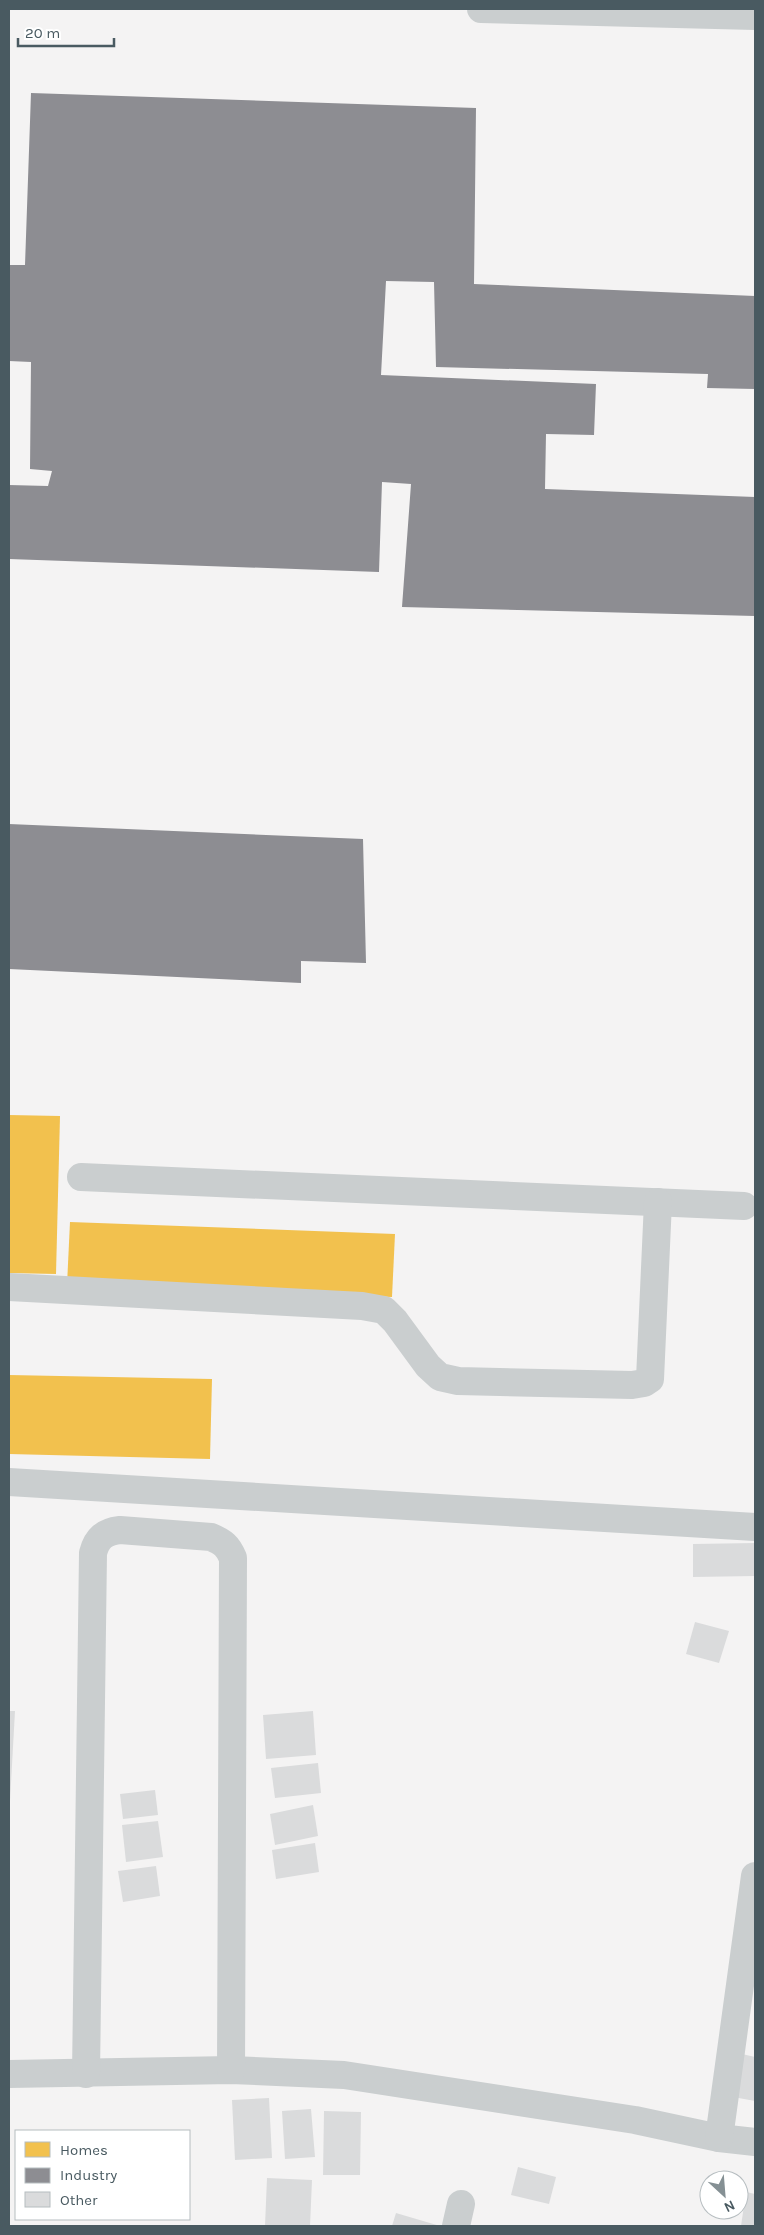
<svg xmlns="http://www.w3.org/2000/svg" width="764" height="2235" font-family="Karla,sans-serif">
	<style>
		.homes { fill: #f2c14e }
		.industry { fill: #8d8d92 }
		.building { fill: #dadbdc }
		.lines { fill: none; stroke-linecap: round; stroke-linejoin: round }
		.minor { stroke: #cacecf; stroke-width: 28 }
	</style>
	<rect width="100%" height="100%" fill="#f4f3f3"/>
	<!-- homes -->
	<g class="homes">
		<polygon points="9,1115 60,1116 56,1274 9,1273"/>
		<polygon points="70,1222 395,1234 392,1297 67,1285"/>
		<polygon points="9,1375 212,1379 210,1459 9,1454"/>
	</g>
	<!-- industry -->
	<g class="industry">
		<polygon points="31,93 476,108 474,284 755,296 755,389 707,388 708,374 436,367 434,282 386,281 381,375 596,384 594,435 546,434 545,489 755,497 755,616 402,607 411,484 382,482 379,572 9,559 9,485 48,486 52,471 30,469 31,362 9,361 9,265 25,265"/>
		<polygon points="9,824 363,839 366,963 301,961 301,983 9,969"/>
	</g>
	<!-- building -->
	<g class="building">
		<polygon points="755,1543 755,1576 693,1577 693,1544"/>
		<polygon points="695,1622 729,1631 719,1663 686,1654"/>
		<polygon points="9,1711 15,1711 10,1801 9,1801"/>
		<polygon points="313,1711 316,1755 266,1759 263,1715"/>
		<polygon points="318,1763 321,1793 275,1798 271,1768"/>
		<polygon points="155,1790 158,1815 123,1819 120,1794"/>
		<polygon points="313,1805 318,1836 275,1845 270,1814"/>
		<polygon points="158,1821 163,1857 126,1862 122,1825"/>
		<polygon points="315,1843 319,1872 276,1879 272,1850"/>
		<polygon points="156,1866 160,1896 123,1902 118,1871"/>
		<polygon points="742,2054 755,2057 755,2101 733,2097"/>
		<polygon points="269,2098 272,2158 235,2160 232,2100"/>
		<polygon points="311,2109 315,2157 285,2159 282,2111"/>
		<polygon points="324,2111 361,2112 360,2175 323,2175"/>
		<polygon points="518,2167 556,2177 549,2204 511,2195"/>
		<polygon points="267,2178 312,2180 310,2226 265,2226"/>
		<polygon points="746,2192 755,2194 755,2226 741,2226"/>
		<polygon points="396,2213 440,2226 392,2226"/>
	</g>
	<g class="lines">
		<!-- minor -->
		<g class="minor">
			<polyline points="481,9 755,16"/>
			<polyline points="81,1177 744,1206"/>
			<polyline points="9,1287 362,1306 384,1310 395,1321 428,1366 440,1377 458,1381 632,1385 644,1383 650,1379 658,1202"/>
			<polyline points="9,1482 755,1527"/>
			<polyline points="9,2074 231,2070 344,2075 635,2120 719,2138 755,2142"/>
			<path d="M86 2074 93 1553C97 1538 104 1532 120 1530L211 1537C223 1542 228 1546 233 1558L231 2070"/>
			<polyline points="719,2138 755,1876"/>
			<polyline points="456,2226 461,2204"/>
		</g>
	</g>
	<!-- border -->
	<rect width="764" height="2235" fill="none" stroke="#495a61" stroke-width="20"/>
	<!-- legend -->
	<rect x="15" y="2130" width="175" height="90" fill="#ffffff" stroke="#b6bdc0"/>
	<rect x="25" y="2142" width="25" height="15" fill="#f2c14e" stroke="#b6bdc0"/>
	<text x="60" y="2155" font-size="15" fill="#495a61">Homes</text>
	<rect x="25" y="2168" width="25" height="15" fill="#8d8d92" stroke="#b6bdc0"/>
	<text x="60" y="2180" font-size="15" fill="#495a61">Industry</text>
	<rect x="25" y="2192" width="25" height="15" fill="#dadbdc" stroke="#b6bdc0"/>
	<text x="60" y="2205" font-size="15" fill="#495a61">Other</text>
	<!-- north arrow -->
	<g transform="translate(724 2195) rotate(154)"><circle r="24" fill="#ffffff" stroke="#b6bdc0"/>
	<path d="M0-4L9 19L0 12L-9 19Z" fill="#859094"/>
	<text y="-8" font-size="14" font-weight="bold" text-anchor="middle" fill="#495a61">N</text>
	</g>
	<!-- scale -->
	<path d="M18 38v8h96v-8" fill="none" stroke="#495a61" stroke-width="2.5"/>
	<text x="25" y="38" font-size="15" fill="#495a61" stroke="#ffffff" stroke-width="4" paint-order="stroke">20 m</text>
</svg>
